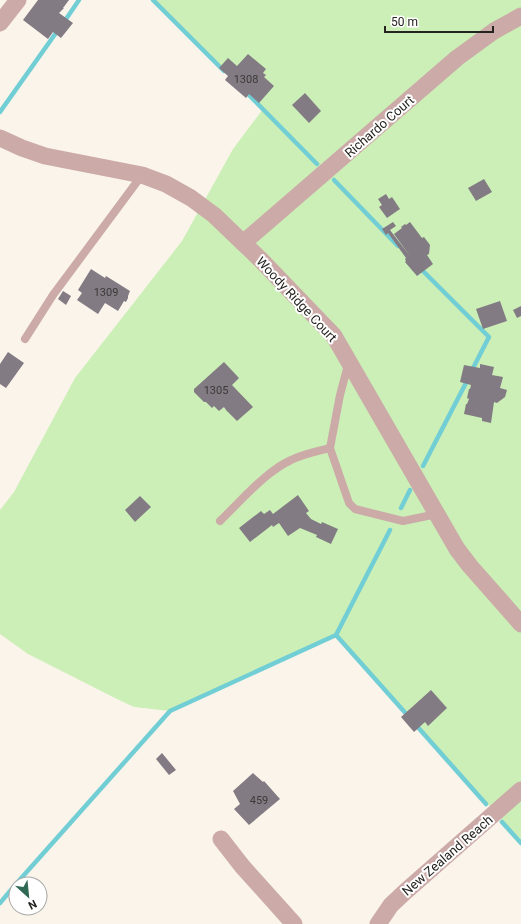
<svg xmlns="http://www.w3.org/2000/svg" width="521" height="924" font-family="Roboto,sans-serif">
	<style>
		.green { fill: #ccefb7 }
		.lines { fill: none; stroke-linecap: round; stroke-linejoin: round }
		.stream { stroke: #72ced5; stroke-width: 4.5 }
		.building { fill: #827b83 }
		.service { stroke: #cbaaa8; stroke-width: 8 }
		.minor { stroke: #cbaaa8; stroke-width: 17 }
		.labels { text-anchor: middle; stroke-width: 4; stroke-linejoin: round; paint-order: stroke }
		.number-label { font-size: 11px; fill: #3c3938 }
		.street-label { font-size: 13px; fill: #25231f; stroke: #fff }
	</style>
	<rect width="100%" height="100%" fill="#faf4ea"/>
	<!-- green -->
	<polygon class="green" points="153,0 521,0 521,841 336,635 170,711 134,707 117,699 28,654 0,634 0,510 14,492 75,378 182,241 233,149 263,109"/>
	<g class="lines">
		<!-- stream -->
		<g class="stream">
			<polyline points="153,0 224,71"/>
			<polyline points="64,22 79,0"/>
			<polyline points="245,91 317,164"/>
			<polyline points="0,112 58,30"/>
			<polyline points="334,180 398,246"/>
			<polyline points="420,268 489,337 471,372"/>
			<polyline points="423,466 468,379"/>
			<polyline points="401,508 410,490"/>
			<polyline points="336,635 409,717"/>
			<polyline points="415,724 486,804"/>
			<polyline points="502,822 521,843"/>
			<polyline points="16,884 170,711 336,635 390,530"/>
			<polyline points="0,903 16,884"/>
		</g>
	</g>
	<!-- building -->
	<g class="building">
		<polygon points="38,0 69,0 63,8 64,8 59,13 73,23 61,38 53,32 48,39 23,20"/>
		<polygon points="248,54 266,69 263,73 266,75 264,77 274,86 259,103 249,94 246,98 225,80 228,76 219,68 228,58 237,66"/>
		<polygon points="305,93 321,111 309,123 292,105"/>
		<polygon points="484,179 492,192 476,201 468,188"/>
		<polygon points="386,194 389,199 392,197 400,209 387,218 379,207 382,205 378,199"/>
		<polygon points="393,222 396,226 390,230 410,256 394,234 402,228 401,227 405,224 406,225 410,222 422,238 424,237 430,245 429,254 427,255 433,264 417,276 405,262 406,261 405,259 406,258 388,233 386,235 382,229"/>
		<polygon points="91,269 105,278 106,276 130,291 128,296 128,298 126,302 124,301 118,311 105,303 98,314 77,300 82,293 78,290"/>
		<polygon points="63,291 71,296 66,305 58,299"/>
		<polygon points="500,301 507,321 483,329 476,309"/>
		<polygon points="521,306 521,316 517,318 513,310"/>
		<polygon points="8,352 24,363 6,388 0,384 0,364"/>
		<polygon points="224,362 239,378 232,385 253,407 237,421 226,410 224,407 219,411 214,406 212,408 206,402 204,402 194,392 194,389"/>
		<polygon points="480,364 494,367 492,375 503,377 500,388 507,390 505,397 497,403 494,402 491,423 482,421 482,418 464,414 466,404 467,404 469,399 467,398 469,389 470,389 471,385 460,382 464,365 480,368"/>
		<polygon points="298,495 309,511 306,513 311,519 321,524 322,522 338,529 331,544 316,537 317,535 300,528 288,536 279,523 273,527 272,525 250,542 239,528 261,511 264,514 270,510 273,514"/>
		<polygon points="140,496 151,507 135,522 125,510"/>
		<polygon points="431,690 447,708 428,726 425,722 414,732 401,717"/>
		<polygon points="162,753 176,770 169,775 156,759"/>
		<polygon points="253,773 263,782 264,781 280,799 249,825 234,809 240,804 233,791"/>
	</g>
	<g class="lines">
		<!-- service -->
		<g class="service">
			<polyline points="25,339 53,295 142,175"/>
			<polyline points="348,365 340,395 330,448 349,503 355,509 403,521 437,514"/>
			<path d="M220 521C241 501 265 472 291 460 303 454 317 451 330 448"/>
		</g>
		<!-- minor -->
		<g class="minor">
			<polyline points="0,23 18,0"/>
			<polyline points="0,138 22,148 45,156 142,175 166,184 191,198 214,215 261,260 334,336 457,549 470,566 521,624"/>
			<polyline points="243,243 457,58 494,31 521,16"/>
			<polyline points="221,839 242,866 294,924"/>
			<polyline points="378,924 391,905 406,891 521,790"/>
		</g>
	</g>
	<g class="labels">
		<!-- number labels -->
		<g class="number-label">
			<text x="246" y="83">1308</text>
			<text x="106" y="296">1309</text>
			<text x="216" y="394">1305</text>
			<text x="259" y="804">459</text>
		</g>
		<!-- street labels -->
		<g class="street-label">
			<text transform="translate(379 126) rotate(-41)" y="5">Richardo Court</text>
			<text transform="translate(297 299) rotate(47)" y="5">Woody Ridge Court</text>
			<text transform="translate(447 855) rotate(-41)" y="5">New Zealand Reach</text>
		</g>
	</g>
	<!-- north arrow -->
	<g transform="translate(28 896) rotate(153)"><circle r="19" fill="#ffffff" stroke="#a8a7a5"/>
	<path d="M0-3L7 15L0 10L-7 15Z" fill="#2f6953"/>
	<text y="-6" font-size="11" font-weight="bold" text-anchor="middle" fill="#25231f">N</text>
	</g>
	<!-- scale -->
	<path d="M385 26v6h108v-6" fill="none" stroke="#25231f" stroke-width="2"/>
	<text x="391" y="26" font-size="12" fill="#25231f" stroke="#ffffff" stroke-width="3" paint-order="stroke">50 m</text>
</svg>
